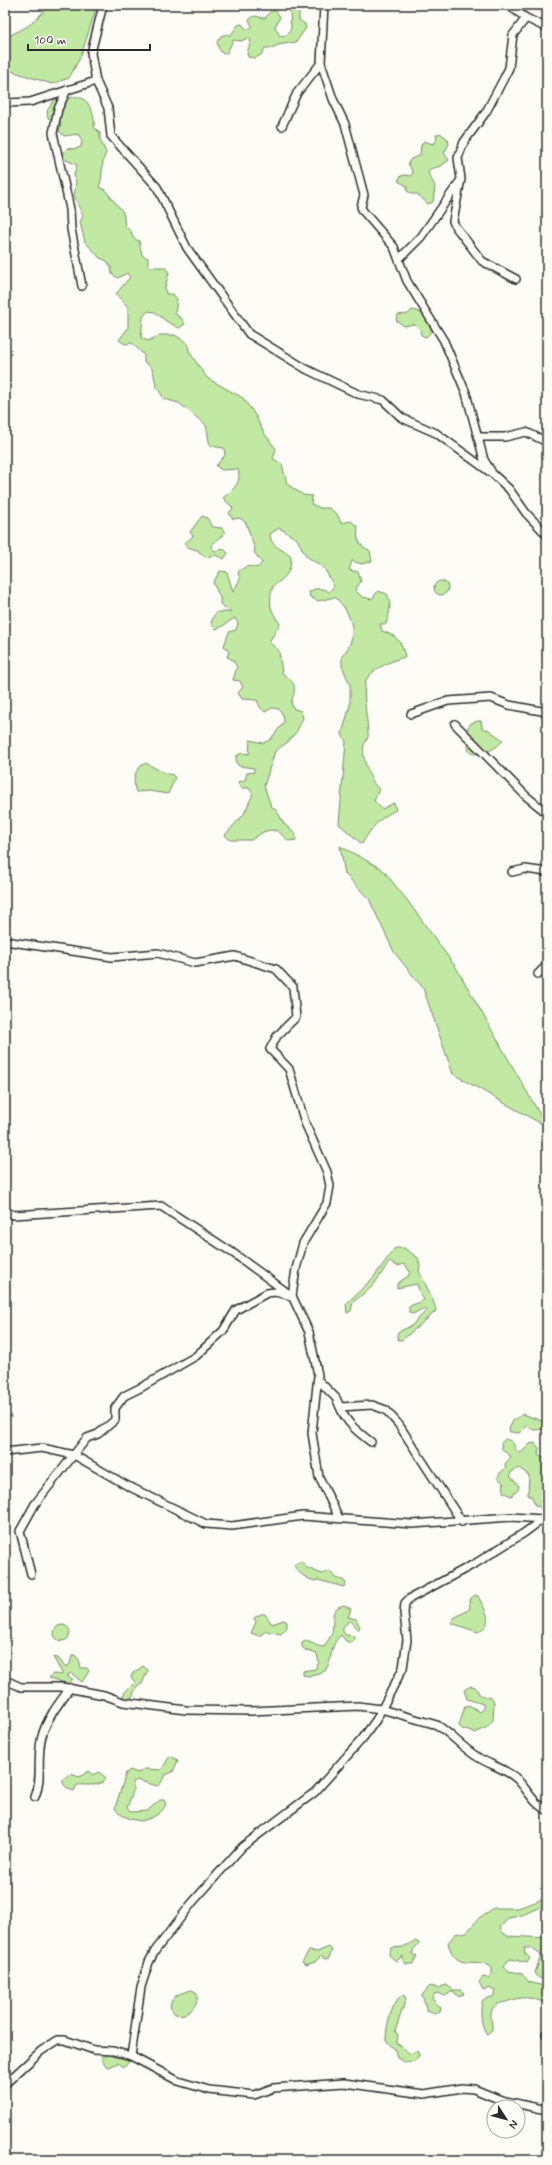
<svg xmlns="http://www.w3.org/2000/svg" width="552" height="2165" font-family="Mynerve,sans-serif">
	<style>
		.green { fill: #c2e9a4; stroke: #768a68 }
		.lines { fill: none; stroke-linecap: round; stroke-linejoin: round }
		.minor-casing { stroke: #2b2b2b; stroke-width: 10 }
		.minor { stroke: #fdfcf7; stroke-width: 7 }
	</style>
	<rect width="100%" height="100%" fill="#fdfcf7"/>
	<filter id="ink" filterUnits="userSpaceOnUse"><feTurbulence type="fractalNoise" baseFrequency=".025" numOctaves="2"/><feDisplacementMap in="SourceGraphic" scale="8" xChannelSelector="R" yChannelSelector="G"/><feConvolveMatrix kernelMatrix="1 2 1 2 8 2 1 2 1" color-interpolation-filters="sRGB"/></filter>
	<g filter="url(#ink)">
		<!-- green -->
		<g class="green">
			<polygon points="51,5 97,5 81,56 69,78 52,84 5,69 5,38 28,26"/>
			<path d="M293 9H297L299 11V20L305 24 306 28 296 42 278 45 272 48H265L261 55 255 58 248 57 247 53 251 40 248 38 241 41 233 40 227 53 223 54 219 49 217 42 221 36 228 34 230 36 238 25 242 24 246 29H250L252 26 249 20C255 13 258 18 265 18L272 10 276 11 280 17 275 27 280 36 287 35 291 29 290 11Z"/>
			<path d="M61 96 68 99C85 89 96 113 94 127L100 133V139L106 153C100 164 104 175 99 187L105 190 123 212 125 226 131 231 133 238 139 241 142 255 148 258V265L151 267H165L169 273 165 287 166 294H173L177 299 175 314 181 318 185 324 179 328 166 321 155 312 148 311 143 317 141 338 148 341 160 335H175L187 343 190 353 207 378 243 398 255 415 264 433 276 449 273 459 282 464 287 484 303 495 312 496 311 504 320 508H329L337 514 341 523 351 521 358 527C356 540 359 545 370 551L372 561 362 564 352 561 349 570 358 572 361 581 355 590 362 597 372 599 378 591 387 594C392 605 390 612 386 624H380L382 631C397 636 402 641 405 657 393 660 376 667 368 677 360 685 368 721 368 733 369 738 366 740 364 745 361 755 370 783 379 789L374 801 382 809 394 803 396 810C379 818 371 828 362 844L339 824 346 742 342 734 350 705V685L342 666V656C360 637 352 613 335 597L318 601 310 597 309 592C316 587 323 588 329 592L334 586 324 568 306 556 297 539 279 528 270 534C270 548 283 548 291 557 291 573 285 578 273 586 268 603 270 610 280 624L269 642 279 651 282 673C296 684 297 685 291 703L294 709 301 711 303 718 297 731 288 742 275 751 264 786 271 806 277 811 284 824 295 833 296 840 288 841 278 831 270 830 263 832 251 840H230L225 835 244 814 253 794 249 788H241L238 782 245 780 247 773 254 772V768L239 766 236 763V756L242 753 249 754 250 740 263 743 270 740 284 722 283 715 279 709 272 708 265 712 260 707 257 700 242 699 238 693 243 687 240 681 233 680 237 667 233 660 227 657 229 652 224 646 229 632 236 630 238 623 235 618C227 622 224 627 216 629L211 624 213 617 217 612H231L220 604V597L213 583 220 571 227 572 233 592 240 579 238 572C245 566 249 565 257 568L262 563 254 552 255 549 246 523 240 518 233 519 229 513 233 508 223 498C233 489 242 484 238 469L222 470 216 466 225 455 224 448 210 446 206 425 179 403 164 399C162 395 159 391 157 387 152 376 157 369 144 362V355L132 343 125 344 119 340 128 328V307L116 294 130 277 127 273 118 278 112 274 111 267 107 261 100 258 85 242 80 222 83 216 74 196 76 182 74 175 77 165 64 159 62 153 67 148 74 149 81 147 82 140 78 134 64 136 59 131 61 123 48 118 47 111 55 99Z"/>
			<polygon points="440,133 448,139 449,144 444,153 449,160 441,166 430,169 428,173 435,186 433,202 428,204 417,194 412,194 407,191 407,186 398,181 401,176 405,175 410,176 413,173 408,163 411,159 420,155 421,145 424,141 433,144 437,140 436,135"/>
			<path d="M412 310C424 311 440 328 426 337L421 335 420 330 414 324 404 326 396 320 398 315 408 314Z"/>
			<polygon points="202,516 207,518 212,527 222,528 225,533 213,543 211,547 215,551 224,549 228,553 224,559 215,555 205,557 197,550 187,547 185,543 193,536 190,532"/>
			<circle cx="441" cy="588" r="7"/>
			<path d="M478 721H481L482 728 489 730 503 740C498 749 477 758 469 752L468 745 476 739 469 735 467 729 471 723Z"/>
			<path d="M146 763 164 773 173 775 175 778 168 794 149 791 136 792C132 781 134 768 146 763Z"/>
			<polygon points="340,846 382,869 407,900 457,969 547,1127 453,1074 423,988 394,952 369,899 345,874"/>
			<path d="M395 1248H404L418 1258 420 1266 419 1271C422 1278 436 1305 436 1310L434 1313 402 1340H398L397 1336 398 1332 411 1326 427 1310 424 1308 413 1314 409 1312V1307C414 1303 420 1304 424 1299L421 1296 417 1284 397 1288V1284L408 1276 410 1272 405 1264 397 1266 390 1261 373 1286 353 1302 351 1311 347 1313 346 1304 373 1278Z"/>
			<polygon points="523,1414 547,1423 547,1431 543,1429 534,1430 526,1426 519,1433 510,1432 509,1429 513,1421"/>
			<path d="M505 1439C513 1441 514 1444 516 1451L521 1453 530 1444 535 1443 539 1448 538 1455 543 1458 547 1457V1497H542L546 1505 544 1509 535 1505 532 1497 528 1495 529 1475 519 1468 511 1472 510 1476 519 1486 518 1490 511 1496 503 1492 504 1484 498 1478 499 1474 506 1468 505 1464 511 1457 502 1449 501 1443Z"/>
			<path d="M301 1561 307 1568 322 1574 330 1571 335 1578 343 1580 346 1583 344 1587 318 1580 314 1581C306 1578 297 1573 294 1565Z"/>
			<path d="M475 1595 478 1596C484 1609 496 1622 478 1632L451 1623 454 1618 470 1609 469 1600Z"/>
			<path d="M344 1605 351 1609 348 1617 356 1619 360 1627 358 1630 353 1623 349 1621 343 1627V1632L346 1635 354 1636V1640L351 1643 346 1641 341 1635C329 1645 333 1660 325 1671L308 1676 303 1675V1671L315 1669 319 1662 317 1654 305 1650 302 1647V1643L305 1641C312 1642 317 1647 324 1647 326 1642 331 1638 332 1632 335 1622 328 1608 344 1605Z"/>
			<polygon points="261,1614 265,1614 272,1624 284,1620 287,1622 287,1627 281,1634 266,1631 259,1636 251,1633 256,1622 254,1618"/>
			<circle cx="62" cy="1633" r="8"/>
			<polygon points="72,1655 75,1655 79,1660 81,1668 87,1668 89,1671 82,1682 71,1673 67,1676 73,1679 69,1684 49,1678 53,1674 62,1675 62,1673 53,1657 58,1658 66,1667 70,1664"/>
			<polygon points="143,1666 148,1670 142,1684 137,1686 130,1701 122,1699 124,1693 135,1682 131,1677 133,1673"/>
			<polygon points="471,1686 475,1687 480,1695 492,1698 494,1702 493,1720 486,1728 475,1733 462,1729 459,1726 465,1706 469,1705 480,1712 484,1709 483,1704 467,1699 464,1690"/>
			<path d="M170 1756 178 1760 173 1772 165 1775 161 1783 157 1786 137 1780 133 1782V1791L127 1808 130 1812 147 1811 160 1800H164L166 1804C161 1815 152 1818 141 1821 133 1820 118 1816 115 1808L126 1773 130 1770 138 1773 145 1769 161 1770Z"/>
			<path d="M89 1771 94 1775 99 1772 106 1778C101 1788 86 1784 77 1785L74 1791C68 1790 62 1785 63 1779L71 1774 79 1777Z"/>
			<path d="M547 1895V1904L520 1916 508 1918 500 1928 503 1933 508 1936 547 1938V1981L539 1978 535 1973 541 1955 531 1948H524L525 1954 530 1958 527 1963 511 1959 506 1962 503 1967 508 1971 521 1973 529 1982 547 1987V2004C530 1996 523 1996 506 2002 500 2003 494 2004 491 2012 490 2018 493 2023 492 2030L487 2034C481 2028 479 2008 483 2000L494 1996 495 1991 489 1988 483 1990 479 1982 483 1977 488 1978 492 1974V1968C477 1954 457 1975 448 1943L455 1934 467 1932 479 1918 494 1908H518L541 1900Z"/>
			<polygon points="415,1941 419,1943 413,1950 413,1954 417,1956 413,1964 406,1964 403,1961 403,1956 396,1961 389,1955 391,1948 403,1947"/>
			<polygon points="329,1947 332,1950 329,1958 325,1959 321,1956 315,1962 306,1965 302,1962 309,1951 317,1952"/>
			<polygon points="446,1985 454,1990 462,1990 464,1994 459,1997 453,1991 445,1996 437,1993 433,1995 432,1999 441,2008 440,2012 435,2014 427,2011 422,1995 430,1986 438,1988"/>
			<path d="M192 1990 196 1992 198 1996C196 2008 188 2017 175 2014L170 2007C172 1994 181 1993 192 1990Z"/>
			<path d="M404 1995 406 1999 395 2031 398 2035 397 2043 410 2054 418 2051 420 2054 415 2061 405 2062 397 2058 395 2050 386 2040C386 2026 391 2007 400 1996Z"/>
			<polygon points="109,2054 117,2058 122,2056 130,2059 124,2067 118,2063 109,2067 106,2066 101,2058"/>
		</g>
		<g class="lines">
			<defs>
				<g id="minor">
					<polyline points="103,5 91,53 96,81 108,108 111,136 157,187 187,248 249,334 306,369 358,394 383,400 402,418 436,433 494,475 509,489 526,513 547,535"/>
					<polyline points="508,5 526,18 547,28"/>
					<polyline points="321,63 333,99 345,124 364,195 361,207 363,211 394,247 407,281 444,341 466,393 484,460 491,471"/>
					<polyline points="67,90 58,109 53,133 70,209 71,229 82,286"/>
					<polyline points="5,103 30,102 96,81"/>
					<polyline points="282,126 297,93 321,63 324,5"/>
					<polyline points="399,259 421,237 460,181"/>
					<polyline points="516,279 482,261 455,226 453,221 461,179 458,158 464,142 486,112 504,78 509,68 513,35 526,18"/>
					<polyline points="479,437 505,437 526,432 547,442"/>
					<polyline points="411,714 448,701 491,698 509,705 547,712"/>
					<polyline points="455,724 526,796 547,813"/>
					<polyline points="512,872 525,869 547,872"/>
					<polyline points="5,941 112,957 158,953 195,963 235,956 276,969 293,987 296,1017 277,1036 270,1049 289,1069 305,1123 327,1172 330,1186 327,1203 303,1243 296,1269 292,1296 275,1292 267,1293 236,1310 223,1331 196,1356 142,1387 124,1396 115,1408 115,1420 98,1434 87,1438 35,1504 20,1531 31,1574"/>
					<polyline points="538,974 547,965"/>
					<polyline points="5,1211 13,1215 161,1206 233,1253 292,1296 309,1332 318,1375 312,1433 319,1477 339,1518"/>
					<polyline points="318,1380 336,1398 340,1407 372,1405 386,1410 399,1425 462,1522"/>
					<path d="M340 1407C345 1422 359 1433 371 1442"/>
					<polyline points="5,1452 42,1448 74,1455 126,1485 206,1524 232,1526 303,1516 412,1524 511,1517 543,1519"/>
					<path d="M5 1680 21 1687H62L104 1695 123 1702 186 1710 251 1711 358 1706 381 1709 437 1725C451 1734 462 1747 476 1756 489 1765 505 1768 517 1779 527 1789 534 1805 547 1810"/>
					<path d="M35 1797C43 1777 36 1757 42 1736 47 1718 59 1703 70 1688"/>
					<polyline points="546,2034 547,2034"/>
					<polyline points="131,2056 141,1987 149,1962 155,1951 192,1903 242,1847 315,1792 363,1738 376,1720 403,1668 407,1640 404,1613 405,1603 409,1599 476,1563 524,1533 543,1519"/>
					<polyline points="5,2084 41,2051 58,2040 65,2040 94,2050 113,2051 131,2056 178,2081 209,2090 254,2095 273,2088 344,2083 424,2094 462,2088 474,2089 501,2100 547,2110"/>
				</g>
			</defs>
			<!-- minor casing -->
			<use href="#minor" class="minor-casing"/>
			<!-- minor -->
			<use href="#minor" class="minor"/>
		</g>
	</g>
	<!-- margin -->
	<rect width="552" height="2165" fill="none" stroke="#fdfcf7" stroke-width="20"/>
	<rect x="10" y="10" width="532" height="2145" fill="none" stroke="#2b2b2b" stroke-width="1.5" filter="url(#ink)"/>
	<!-- north arrow -->
	<g transform="translate(506 2119) rotate(126)"><circle r="19" fill="#fdfcf7" stroke="#a9a8a5"/>
	<path d="M0-3L7 15L0 10L-7 15Z" fill="#2b2b2b"/>
	<text y="-6" font-size="11" font-weight="bold" text-anchor="middle" fill="#2b2b2b">N</text>
	</g>
	<!-- scale -->
	<path d="M28 44v6h122v-6" fill="none" stroke="#2b2b2b" stroke-width="2"/>
	<text x="34" y="44" font-size="12" fill="#2b2b2b" stroke="#fdfcf7" stroke-width="3" paint-order="stroke">100 m</text>
</svg>
